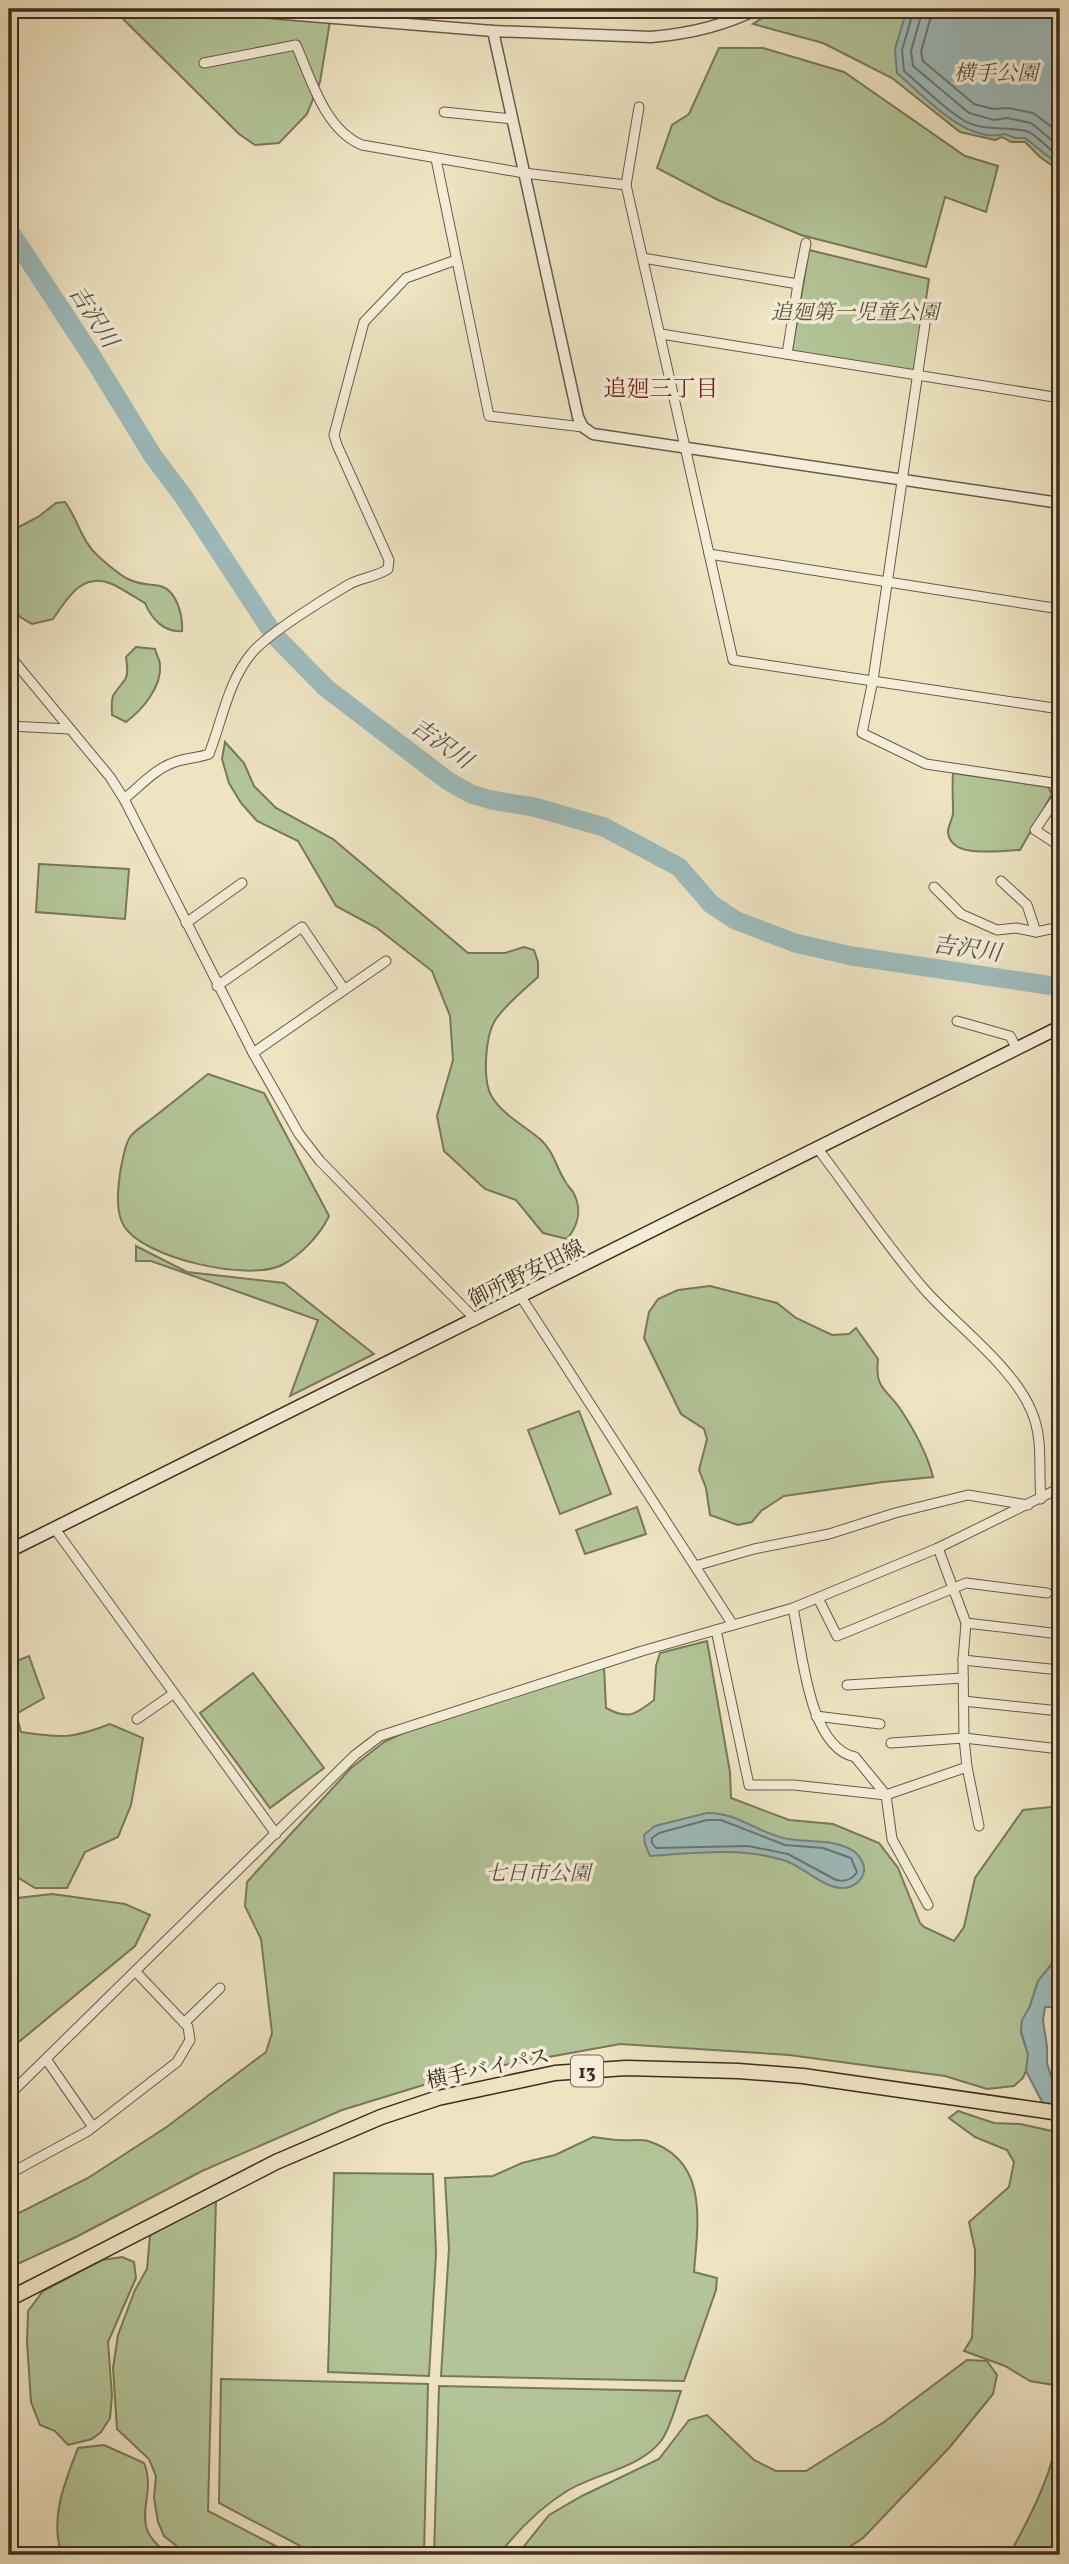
<svg xmlns="http://www.w3.org/2000/svg" width="1069" height="2564" font-family="Vollkorn,'Noto Serif JP',serif">
	<style>
		.green { fill: #b3c598; stroke: #79785c; stroke-width: 2 }
		.water { fill: #9dbcbd; stroke: #77827f; stroke-width: 2 }
		.lines { fill: none; stroke-linecap: round; stroke-linejoin: round }
		.shore { stroke: #6e746f; stroke-width: 2 }
		.river { stroke: #9dbcbd; stroke-width: 19 }
		.minor-casing { stroke: #6b5a49; stroke-width: 11 }
		.tertiary-casing { stroke: #6b5a49; stroke-width: 13 }
		.secondary-casing { stroke: #3f2c21; stroke-width: 15 }
		.trunk-casing { stroke: #3f2c21; stroke-width: 17 }
		.minor { stroke: #f4edd7; stroke-width: 9 }
		.tertiary { stroke: #f4edd7; stroke-width: 10 }
		.secondary { stroke: #f4edd7; stroke-width: 12 }
		.trunk { stroke: #eee4c2; stroke-width: 14 }
		.labels { text-anchor: middle; stroke-width: 7; stroke-linejoin: round; paint-order: stroke }
		.shield { fill: #f4edd7; stroke: #756658; stroke-width: 2 }
		.shield-label { font-size: 19px; font-weight: bold; fill: #3f2c21 }
		.park-label { font-size: 21px; font-style: italic; fill: #5c523f; stroke: #f4edd7 }
		.street-label { font-size: 21px; fill: #3f2c21; stroke: #f4edd7 }
		.water-label { font-size: 23px; font-style: italic; fill: #565048; stroke: #f4edd7 }
		.neighbourhood-label { font-size: 23px; fill: #7a1f14; stroke: #f4edd7 }
	</style>
	<rect width="100%" height="100%" fill="#eee4c2"/>
	<filter id="stains"><feTurbulence type="fractalNoise" baseFrequency=".00286" numOctaves="4"/><feColorMatrix values="0 0 0 0 .2 0 0 0 0 .09 0 0 0 0 .02 0 0 0 .5 -.17"/></filter>
	<radialGradient id="worn" r=".72"><stop offset=".6" stop-color="#630" stop-opacity="0"/><stop offset="1" stop-color="#630" stop-opacity=".3"/></radialGradient>
	<!-- green -->
	<g class="green">
		<polygon points="113,9 332,9 320,82 307,114 279,143 255,145 239,134"/>
		<polygon points="777,9 1060,9 1060,171 1040,157 1025,142 1011,142 1002,137 995,140 960,132 892,78 823,43 753,24"/>
		<polygon points="719,48 763,48 844,72 965,156 998,166 986,212 945,197 926,267 801,235 718,200 657,168 672,125 689,114"/>
		<polygon points="809,250 929,279 915,372 792,351"/>
		<path d="M65 502C78 519 81 541 98 556 107 564 118 574 128 579 140 585 148 584 160 586 177 590 183 616 182 631 164 633 151 618 145 603 134 597 123 589 112 584 82 571 67 599 53 619L32 624 20 617 11 604 9 590V540L15 529 38 517 56 503Z"/>
		<path d="M136 647 155 649C156 654 160 660 160 665 162 687 142 710 126 722L112 715C112 709 111 701 113 696 124 677 130 684 126 657Z"/>
		<path d="M225 742 244 763 254 786 276 808 333 839 468 953H505L524 947 534 950 538 962V977C524 990 507 1003 496 1019 485 1035 482 1081 492 1097 504 1116 525 1126 541 1140 554 1152 556 1167 565 1181 567 1186 572 1189 574 1194 582 1210 578 1226 567 1239L543 1233 516 1200 485 1189 444 1151 437 1116 453 1060 450 1016 432 971 377 928 336 906 298 841 257 821 241 803 229 783 222 759Z"/>
		<path d="M953 773 1048 787 1052 794 1020 850C1001 850 950 860 948 832 948 824 954 818 953 811 953 798 952 786 953 773Z"/>
		<polygon points="39,864 129,869 125,919 36,912"/>
		<path d="M208 1074 264 1093 329 1216C320 1235 301 1255 282 1265 249 1282 143 1258 124 1226 115 1211 118 1189 120 1173 122 1163 124 1146 130 1137 134 1131 144 1125 150 1120 170 1105 189 1089 208 1074Z"/>
		<polygon points="136,1246 187,1272 284,1283 374,1354 290,1396 318,1320 151,1261 136,1261"/>
		<path d="M710 1286 777 1303 796 1318 832 1335 849 1334 856 1328 878 1359C875 1388 884 1387 899 1407 913 1428 927 1453 933 1477L883 1482 784 1496 761 1511 752 1522 738 1525 710 1515 706 1488 699 1470 707 1439 704 1429 681 1414 644 1338 649 1312 658 1299 678 1290Z"/>
		<polygon points="579,1411 611,1494 560,1514 528,1430"/>
		<polygon points="637,1507 646,1534 585,1554 576,1530"/>
		<path d="M707 1641 730 1772 731 1798 789 1820 833 1824 879 1843 898 1868 920 1923 924 1927 954 1941 964 1927 975 1878 1023 1810 1060 1806V1954L1038 1981 1030 2006 1023 2020 1021 2033 1028 2054V2066L1023 2078 1014 2086 987 2089 945 2076 789 2055 620 2044 466 2072 342 2110 202 2171 76 2237 9 2268V2218L88 2178 168 2126 266 2052 272 2033 261 1939 245 1906 247 1882 351 1768 384 1742 409 1730 604 1667 606 1708C628 1720 635 1715 654 1700L656 1666 660 1653Z"/>
		<path d="M29 1656 44 1698 16 1714 21 1732C62 1738 71 1739 110 1724L143 1738 131 1805 118 1837 85 1852 67 1888H35L9 1872 16 1830 9 1817V1664Z"/>
		<polygon points="253,1673 324,1768 270,1808 200,1713"/>
		<polygon points="52,1894 125,1904 150,1915 135,1946 9,2050 9,1899"/>
		<polygon points="958,2111 994,2123 1020,2124 1052,2131 1056,2130 1060,2144 1060,2386 1030,2381 1005,2366 964,2351 972,2338 975,2273 975,2250 969,2222 1009,2187 1014,2162 1007,2150 975,2137 949,2118"/>
		<path d="M593 2137C602 2138 611 2140 620 2140 629 2141 640 2139 648 2141 709 2160 698 2222 694 2272L717 2278 716 2290 684 2381 441 2376 449 2248 445 2178 493 2176 522 2163 555 2155Z"/>
		<polygon points="334,2173 433,2174 436,2254 429,2376 328,2372"/>
		<polygon points="216,2199 208,2511 293,2555 188,2555 164,2536 158,2522 154,2498 156,2476 149,2459 117,2429 113,2368 118,2335 135,2290 147,2269 150,2235"/>
		<polygon points="122,2257 134,2262 136,2278 108,2342 112,2396 110,2418 101,2432 92,2439 68,2445 55,2431 40,2425 31,2402 27,2342 28,2311 43,2291 102,2260"/>
		<polygon points="967,2360 987,2361 997,2375 993,2394 949,2448 863,2538 837,2555 517,2555 549,2515 582,2496 659,2459 689,2420 707,2415 754,2460 776,2471 806,2471 884,2422"/>
		<polygon points="221,2379 428,2384 424,2555 308,2555 308,2550 219,2503"/>
		<path d="M439 2386 681 2391C675 2408 671 2427 661 2441 639 2469 596 2473 567 2491 541 2507 519 2529 500 2553L495 2555H434Z"/>
		<path d="M1060 2422V2550L1057 2555H1009C1032 2514 1055 2469 1060 2422Z"/>
		<path d="M104 2445 144 2463C159 2499 123 2525 171 2555H62C49 2519 65 2482 78 2448Z"/>
	</g>
	<!-- water -->
	<g class="water">
		<path d="M907 9H1060V166L1025 138H1015L1005 134C967 145 924 96 897 73L895 49Z"/>
		<path d="M707 1813C737 1812 759 1834 788 1839 810 1843 835 1838 855 1852 860 1856 865 1865 864 1871 863 1881 851 1889 841 1888 820 1886 803 1866 783 1860 740 1847 694 1853 650 1856L645 1844 644 1835 655 1826Z"/>
		<polygon points="1060,1954 1060,2003 1057,2007 1045,2007 1043,2021 1047,2046 1047,2063 1053,2082 1060,2094 1060,2144 1052,2121 1026,2071 1028,2054 1021,2031 1022,2020 1030,2006 1038,1981"/>
	</g>
	<g class="lines">
		<!-- shore -->
		<g class="shore">
			<path d="M914 9 902 50 904 71C923 87 942 107 963 120 982 132 1006 126 1026 131 1035 133 1052 152 1060 158"/>
			<polyline points="923,9 911,51 913,66 969,113 994,120 1007,118 1031,123 1060,147"/>
			<polyline points="933,9 921,52 923,61 974,104 993,109 1008,108 1033,113 1060,133"/>
			<path d="M707 1820H721L785 1845 823 1848 851 1858 857 1872C852 1880 845 1882 836 1880L788 1854 748 1846 656 1848 652 1843V1838L659 1833Z"/>
		</g>
		<!-- river -->
		<polyline class="river" points="9,230 91,355 153,456 183,496 274,635 326,688 448,781 471,794 491,800 534,807 604,827 679,867 711,904 735,920 795,943 852,956 1060,987"/>
		<defs>
			<g id="minor">
				<path d="M204 63 296 45C311 79 325 130 362 145L524 173 626 185"/>
				<polyline points="639,107 626,185 733,660 1060,709"/>
				<polyline points="444,112 512,119"/>
				<polyline points="436,159 489,416 583,427"/>
				<polyline points="643,258 798,284 787,354"/>
				<polyline points="798,284 806,243"/>
				<polyline points="925,324 873,680 862,733 926,764 1060,784"/>
				<polyline points="661,334 1060,398"/>
				<polyline points="709,554 1060,609"/>
				<polyline points="9,655 110,777 124,799 253,1053 299,1134 320,1161 475,1319"/>
				<polyline points="9,726 70,729"/>
				<path d="M124 799C139 787 156 768 175 762 186 758 198 758 209 754 222 721 228 682 251 654 267 634 324 599 348 585 360 578 376 577 388 569L389 560 337 445 334 435 364 322 406 278 456 260"/>
				<polyline points="1055,843 1035,830 1060,793"/>
				<polyline points="1001,881 1027,905 1036,932"/>
				<polyline points="934,887 961,914 997,930 1016,928 1036,932 1060,927"/>
				<polyline points="186,923 242,883"/>
				<polyline points="217,986 302,927 344,989"/>
				<polyline points="957,1021 1010,1036 1017,1049"/>
				<polyline points="253,1053 386,961"/>
				<path d="M818 1149C853 1195 888 1248 925 1290 957 1326 1012 1366 1031 1410 1044 1439 1038 1468 1041 1499"/>
				<polyline points="521,1297 733,1625"/>
				<polyline points="55,1529 276,1834"/>
				<polyline points="938,1548 966,1623 963,1660 964,1738 967,1767 979,1826"/>
				<polyline points="695,1566 754,1549 829,1534 895,1513 968,1495 1028,1505"/>
				<polyline points="818,1598 837,1636 966,1583 1047,1593"/>
				<path d="M793 1608C802 1649 808 1747 855 1757L886 1795 892 1839 928 1905"/>
				<polyline points="966,1623 1060,1634"/>
				<polyline points="716,1630 749,1785 794,1785 886,1795 967,1767"/>
				<polyline points="963,1660 1060,1670"/>
				<polyline points="847,1685 963,1678"/>
				<polyline points="963,1701 1060,1711"/>
				<polyline points="816,1716 880,1724"/>
				<polyline points="137,1719 173,1694"/>
				<polyline points="891,1743 964,1738 1060,1749"/>
				<polyline points="184,2023 220,1988"/>
				<polyline points="46,2059 93,2127"/>
				<polyline points="9,2095 355,1755 380,1736 642,1651 793,1608 938,1548 1060,1488"/>
				<polyline points="9,2174 88,2131 177,2062 190,2040 188,2027 136,1972"/>
			</g>
			<g id="tertiary">
				<path d="M191 9 249 11 493 31 651 37C687 34 724 26 757 9"/>
				<polyline points="493,31 578,417 583,427 593,434 1060,503"/>
			</g>
			<polyline id="secondary" points="9,1551 1060,1027"/>
			<polyline id="trunk" points="9,2299 276,2162 381,2117 438,2098 555,2073 626,2068 738,2071 803,2076 1060,2113"/>
		</defs>
		<!-- minor casing -->
		<use href="#minor" class="minor-casing"/>
		<!-- tertiary casing -->
		<use href="#tertiary" class="tertiary-casing"/>
		<!-- secondary casing -->
		<use href="#secondary" class="secondary-casing"/>
		<!-- trunk casing -->
		<use href="#trunk" class="trunk-casing"/>
		<!-- minor -->
		<use href="#minor" class="minor"/>
		<!-- tertiary -->
		<use href="#tertiary" class="tertiary"/>
		<!-- secondary -->
		<use href="#secondary" class="secondary"/>
		<!-- trunk -->
		<use href="#trunk" class="trunk"/>
	</g>
	<g class="labels">
		<!-- shield labels -->
		<rect class="shield" x="571" y="2055.5" width="32" height="31" rx="5"/>
		<g class="shield-label">
			<text x="587" y="2078">13</text>
		</g>
		<!-- park labels -->
		<g class="park-label">
			<text x="996" y="80">横手公園</text>
			<text x="855" y="319">追廻第一児童公園</text>
			<text x="538" y="1880">七日市公園</text>
		</g>
		<!-- street labels -->
		<g class="street-label">
			<text transform="translate(526 1273) rotate(-26)" y="7">御所野安田線</text>
			<text transform="translate(488 2068) rotate(-12)" y="7">横手バイパス</text>
		</g>
		<!-- water labels -->
		<g class="water-label">
			<text transform="translate(94 316) rotate(57)" y="8">吉沢川</text>
			<text transform="translate(442 743) rotate(35)" y="8">吉沢川</text>
			<text transform="translate(967 948) rotate(8)" y="8">吉沢川</text>
		</g>
		<!-- neighbourhood labels -->
		<g class="neighbourhood-label">
			<text x="661" y="396">追廻三丁目</text>
		</g>
	</g>
	<!-- margin -->
	<rect width="1069" height="2564" fill="none" stroke="#eee4c2" stroke-width="35"/>
	<rect x="10" y="10" width="1048" height="2543" fill="none" stroke="#3f2c21" stroke-width="3.5"/>
	<rect x="18" y="18" width="1034" height="2529" fill="none" stroke="#3f2c21" stroke-width="2"/>
	<rect width="100%" height="100%" filter="url(#stains)"/>
	<rect width="100%" height="100%" fill="url(#worn)"/>
</svg>
